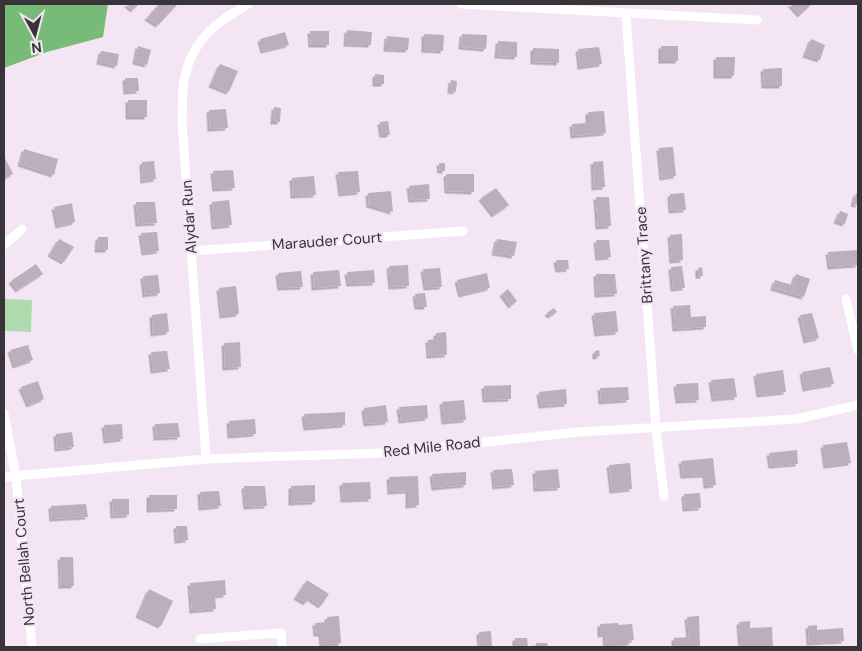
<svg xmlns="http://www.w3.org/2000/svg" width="862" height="651" font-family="'DM Sans',sans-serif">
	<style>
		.green { fill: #afdaae }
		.forest { fill: #78bb78 }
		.building { fill: #bcaebd; filter: url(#shadow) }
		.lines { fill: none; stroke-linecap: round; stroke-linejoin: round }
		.minor { stroke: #fff; stroke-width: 9 }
		.labels { text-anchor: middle; stroke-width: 4.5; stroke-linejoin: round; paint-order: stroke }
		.street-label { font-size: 15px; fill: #39343a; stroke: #f4e5f5 }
	</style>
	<defs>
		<filter id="shadow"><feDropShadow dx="-2.5" dy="2.5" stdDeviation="0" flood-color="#0004"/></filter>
	</defs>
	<rect width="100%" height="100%" fill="#f4e5f5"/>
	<!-- green -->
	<polygon class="green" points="4,299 32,300 31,332 4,331"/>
	<!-- forest -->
	<polygon class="forest" points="4,4 108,4 103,37 47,52 4,68"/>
	<!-- building -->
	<g class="building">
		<polygon points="126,4 139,4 133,10"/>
		<polygon points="159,4 178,4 158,25 147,18"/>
		<polygon points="790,4 810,4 811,5 800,15"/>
		<polygon points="347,30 372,32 371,45 346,44"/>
		<polygon points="310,31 329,31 329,45 311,45"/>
		<polygon points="285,32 289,45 263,51 260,39"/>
		<polygon points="424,34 444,35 443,51 424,50"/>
		<polygon points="462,34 487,35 486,49 461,47"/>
		<polygon points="387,36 409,38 408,50 386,49"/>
		<polygon points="811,39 825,45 820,60 805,55"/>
		<polygon points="498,41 517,42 517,57 497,56"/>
		<polygon points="138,46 151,50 147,65 135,62"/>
		<rect x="661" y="46" width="17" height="15"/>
		<polygon points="599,47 602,64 580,67 578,49"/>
		<polygon points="533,48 559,49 559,63 533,62"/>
		<polygon points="101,51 119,54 117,66 99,62"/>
		<polygon points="716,57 735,57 734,76 716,76"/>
		<polygon points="220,64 238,71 229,92 211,85"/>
		<polygon points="782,68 782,86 764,86 763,69"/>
		<polygon points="375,74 384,75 384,84 375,84"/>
		<polygon points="125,78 138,78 139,91 126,92"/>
		<polygon points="451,80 457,81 456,92 450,91"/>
		<rect x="128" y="100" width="19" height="17"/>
		<polygon points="274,107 281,108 280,122 273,122"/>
		<polygon points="226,109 228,128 210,129 209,110"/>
		<polygon points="604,111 606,133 573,136 572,124 588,123 588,112"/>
		<polygon points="388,121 390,135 382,135 380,122"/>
		<polygon points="673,147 676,176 662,178 659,148"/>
		<polygon points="24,149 58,159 54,175 20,164"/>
		<polygon points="4,156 13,174 4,179"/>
		<polygon points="154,161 156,179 143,181 142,162"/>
		<polygon points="603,161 605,187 594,188 593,162"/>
		<polygon points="439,163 445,163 445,171 440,171"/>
		<polygon points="233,170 235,188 215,189 213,171"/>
		<polygon points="358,171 360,192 341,194 338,172"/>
		<polygon points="446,174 474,174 474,192 447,191"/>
		<polygon points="314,176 316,195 293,196 292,178"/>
		<polygon points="429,184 430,199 411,200 409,186"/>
		<polygon points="496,188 509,205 494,215 481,198"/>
		<polygon points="391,191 393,212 369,205 368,193"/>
		<polygon points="684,193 686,210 671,211 670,194"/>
		<polygon points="856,193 858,194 858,205 853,204"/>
		<polygon points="596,197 609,197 611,226 598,227"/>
		<polygon points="229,200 232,225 214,227 212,202"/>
		<polygon points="136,202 155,202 157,223 138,224"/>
		<polygon points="72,203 75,222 58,226 54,207"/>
		<polygon points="840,211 848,214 845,224 836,221"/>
		<polygon points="157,232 159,251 144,253 141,233"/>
		<polygon points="682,234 683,260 672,261 670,235"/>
		<polygon points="98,237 108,237 108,250 97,250"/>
		<polygon points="59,239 74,247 64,262 50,254"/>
		<polygon points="497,239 517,242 514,256 494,253"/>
		<polygon points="596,240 609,240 611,257 598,258"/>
		<polygon points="858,250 858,265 830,267 828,252"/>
		<polygon points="556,260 568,260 569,269 558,270"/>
		<polygon points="36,264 43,274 18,290 11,281"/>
		<polygon points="408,265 409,286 391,287 389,266"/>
		<polygon points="682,266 685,288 673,289 671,267"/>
		<polygon points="702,267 703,276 698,276 698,268"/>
		<polygon points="440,268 442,287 426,288 423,269"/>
		<polygon points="339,270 341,286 314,288 313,272"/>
		<polygon points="374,270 375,283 349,284 347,272"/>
		<polygon points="301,271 303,287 280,288 278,273"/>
		<polygon points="487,273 490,288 461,295 457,280"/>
		<polygon points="596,274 615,274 617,294 597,295"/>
		<polygon points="796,274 810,279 804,297 773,288 775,280 792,285"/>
		<polygon points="158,275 160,293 145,295 143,276"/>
		<polygon points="236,286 239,314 222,316 219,288"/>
		<polygon points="508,289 517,301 511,306 502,294"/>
		<polygon points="425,293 427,307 417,307 415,294"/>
		<polygon points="690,305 691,317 706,316 706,327 675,329 673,306"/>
		<polygon points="554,308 557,312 550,316 547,313"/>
		<polygon points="616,311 618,332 597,334 594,313"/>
		<polygon points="167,313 169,332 153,334 152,315"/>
		<polygon points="812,313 819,338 806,341 800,315"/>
		<polygon points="446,332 447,355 429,356 428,340 436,339 436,333"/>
		<polygon points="240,342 241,367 225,368 224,343"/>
		<polygon points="28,345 33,360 15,366 10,350"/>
		<polygon points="599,350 600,356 595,357 595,351"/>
		<polygon points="167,351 170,369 153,371 151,352"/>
		<polygon points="830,367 834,384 805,389 802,372"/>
		<polygon points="783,370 786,392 759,395 756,374"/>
		<polygon points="734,378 737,397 714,399 711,380"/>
		<polygon points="38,381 44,399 29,405 21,387"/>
		<polygon points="698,383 699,400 678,401 676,384"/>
		<polygon points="511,385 511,399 485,400 484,386"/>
		<polygon points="628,387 629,400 601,402 600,388"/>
		<polygon points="566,389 567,404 541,406 539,392"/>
		<polygon points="464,400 466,420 444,422 442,402"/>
		<polygon points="386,405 388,422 366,424 364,408"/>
		<polygon points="427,405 428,418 401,421 399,407"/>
		<polygon points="345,412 345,425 306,428 304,414"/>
		<polygon points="255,419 256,434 230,436 229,421"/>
		<polygon points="178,423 180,437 156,438 155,424"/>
		<polygon points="122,424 123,439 106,441 104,425"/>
		<polygon points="72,432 74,447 57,449 56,434"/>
		<polygon points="847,442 851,463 826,466 823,445"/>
		<polygon points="797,450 798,464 771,466 769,453"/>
		<polygon points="713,458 716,485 706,486 705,475 683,476 681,461"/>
		<polygon points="630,463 632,489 612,491 609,465"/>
		<polygon points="512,469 514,485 495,487 493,470"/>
		<polygon points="558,469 560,488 536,489 535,471"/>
		<polygon points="466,472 466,485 434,488 432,474"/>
		<polygon points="418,476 419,505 408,506 408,491 390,492 389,477"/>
		<polygon points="370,482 371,499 343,500 342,483"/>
		<polygon points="315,485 315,502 291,503 291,486"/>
		<polygon points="244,486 265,486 267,506 246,507"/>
		<polygon points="219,491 221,506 201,508 200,492"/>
		<polygon points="700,493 701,508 685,509 684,494"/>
		<polygon points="149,495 177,495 177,509 149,510"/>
		<polygon points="112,499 129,499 129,515 113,516"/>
		<polygon points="86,504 88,517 52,519 51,506"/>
		<polygon points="176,526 187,526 188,540 177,541"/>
		<polygon points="60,557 73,557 74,586 61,586"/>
		<polygon points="225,580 226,595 215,596 216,609 192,611 190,583"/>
		<polygon points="307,580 329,594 321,606 309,598 306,603 296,597"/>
		<polygon points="149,589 173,601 161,626 138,615"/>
		<polygon points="339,616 341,643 322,645 321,634 316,634 315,623 327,622 327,617"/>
		<polygon points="699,616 700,647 674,647 674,638 689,637 687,617"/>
		<polygon points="750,621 750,628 772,627 773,647 741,647 739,622"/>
		<polygon points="618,623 618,625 632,624 634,640 628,641 629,645 606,647 605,634 600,635 600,624"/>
		<polygon points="817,625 817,630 843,628 844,641 809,643 808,626"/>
		<polygon points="491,631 492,647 480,647 479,632"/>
		<polygon points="515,638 527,638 528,647 515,647"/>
		<polygon points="536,643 547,643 548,647 536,647"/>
	</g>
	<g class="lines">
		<!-- minor -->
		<g class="minor">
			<polyline points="461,4 757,20"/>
			<polyline points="626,14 656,428 664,496"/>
			<polyline points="4,245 22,229"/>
			<polyline points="192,251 463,231"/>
			<polyline points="846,299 858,350"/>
			<polyline points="4,414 16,477 32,647"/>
			<path d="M206 459 182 122C183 107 181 90 185 76 193 39 217 22 248 4"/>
			<polyline points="4,477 206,459 382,453 579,432 796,419 858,405"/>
			<polyline points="200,639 281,633 282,647"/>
		</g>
	</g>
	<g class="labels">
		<!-- street labels -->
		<g class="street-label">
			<text transform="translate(189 217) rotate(-94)" y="5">Alydar Run</text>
			<text transform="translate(327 241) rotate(-4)" y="5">Marauder Court</text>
			<text transform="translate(644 255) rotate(-94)" y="5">Brittany Trace</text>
			<text transform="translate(432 447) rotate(-6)" y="5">Red Mile Road</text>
			<text transform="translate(24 562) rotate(-95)" y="5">North Bellah Court</text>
		</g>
	</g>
	<!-- border -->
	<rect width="862" height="651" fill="none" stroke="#39343a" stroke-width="10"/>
	<!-- north arrow -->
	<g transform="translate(35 35) rotate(173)" stroke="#f4e5f5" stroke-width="4" paint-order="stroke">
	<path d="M0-4L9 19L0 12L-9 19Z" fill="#39343a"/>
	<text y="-8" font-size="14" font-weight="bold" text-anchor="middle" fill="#39343a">N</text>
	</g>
</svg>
